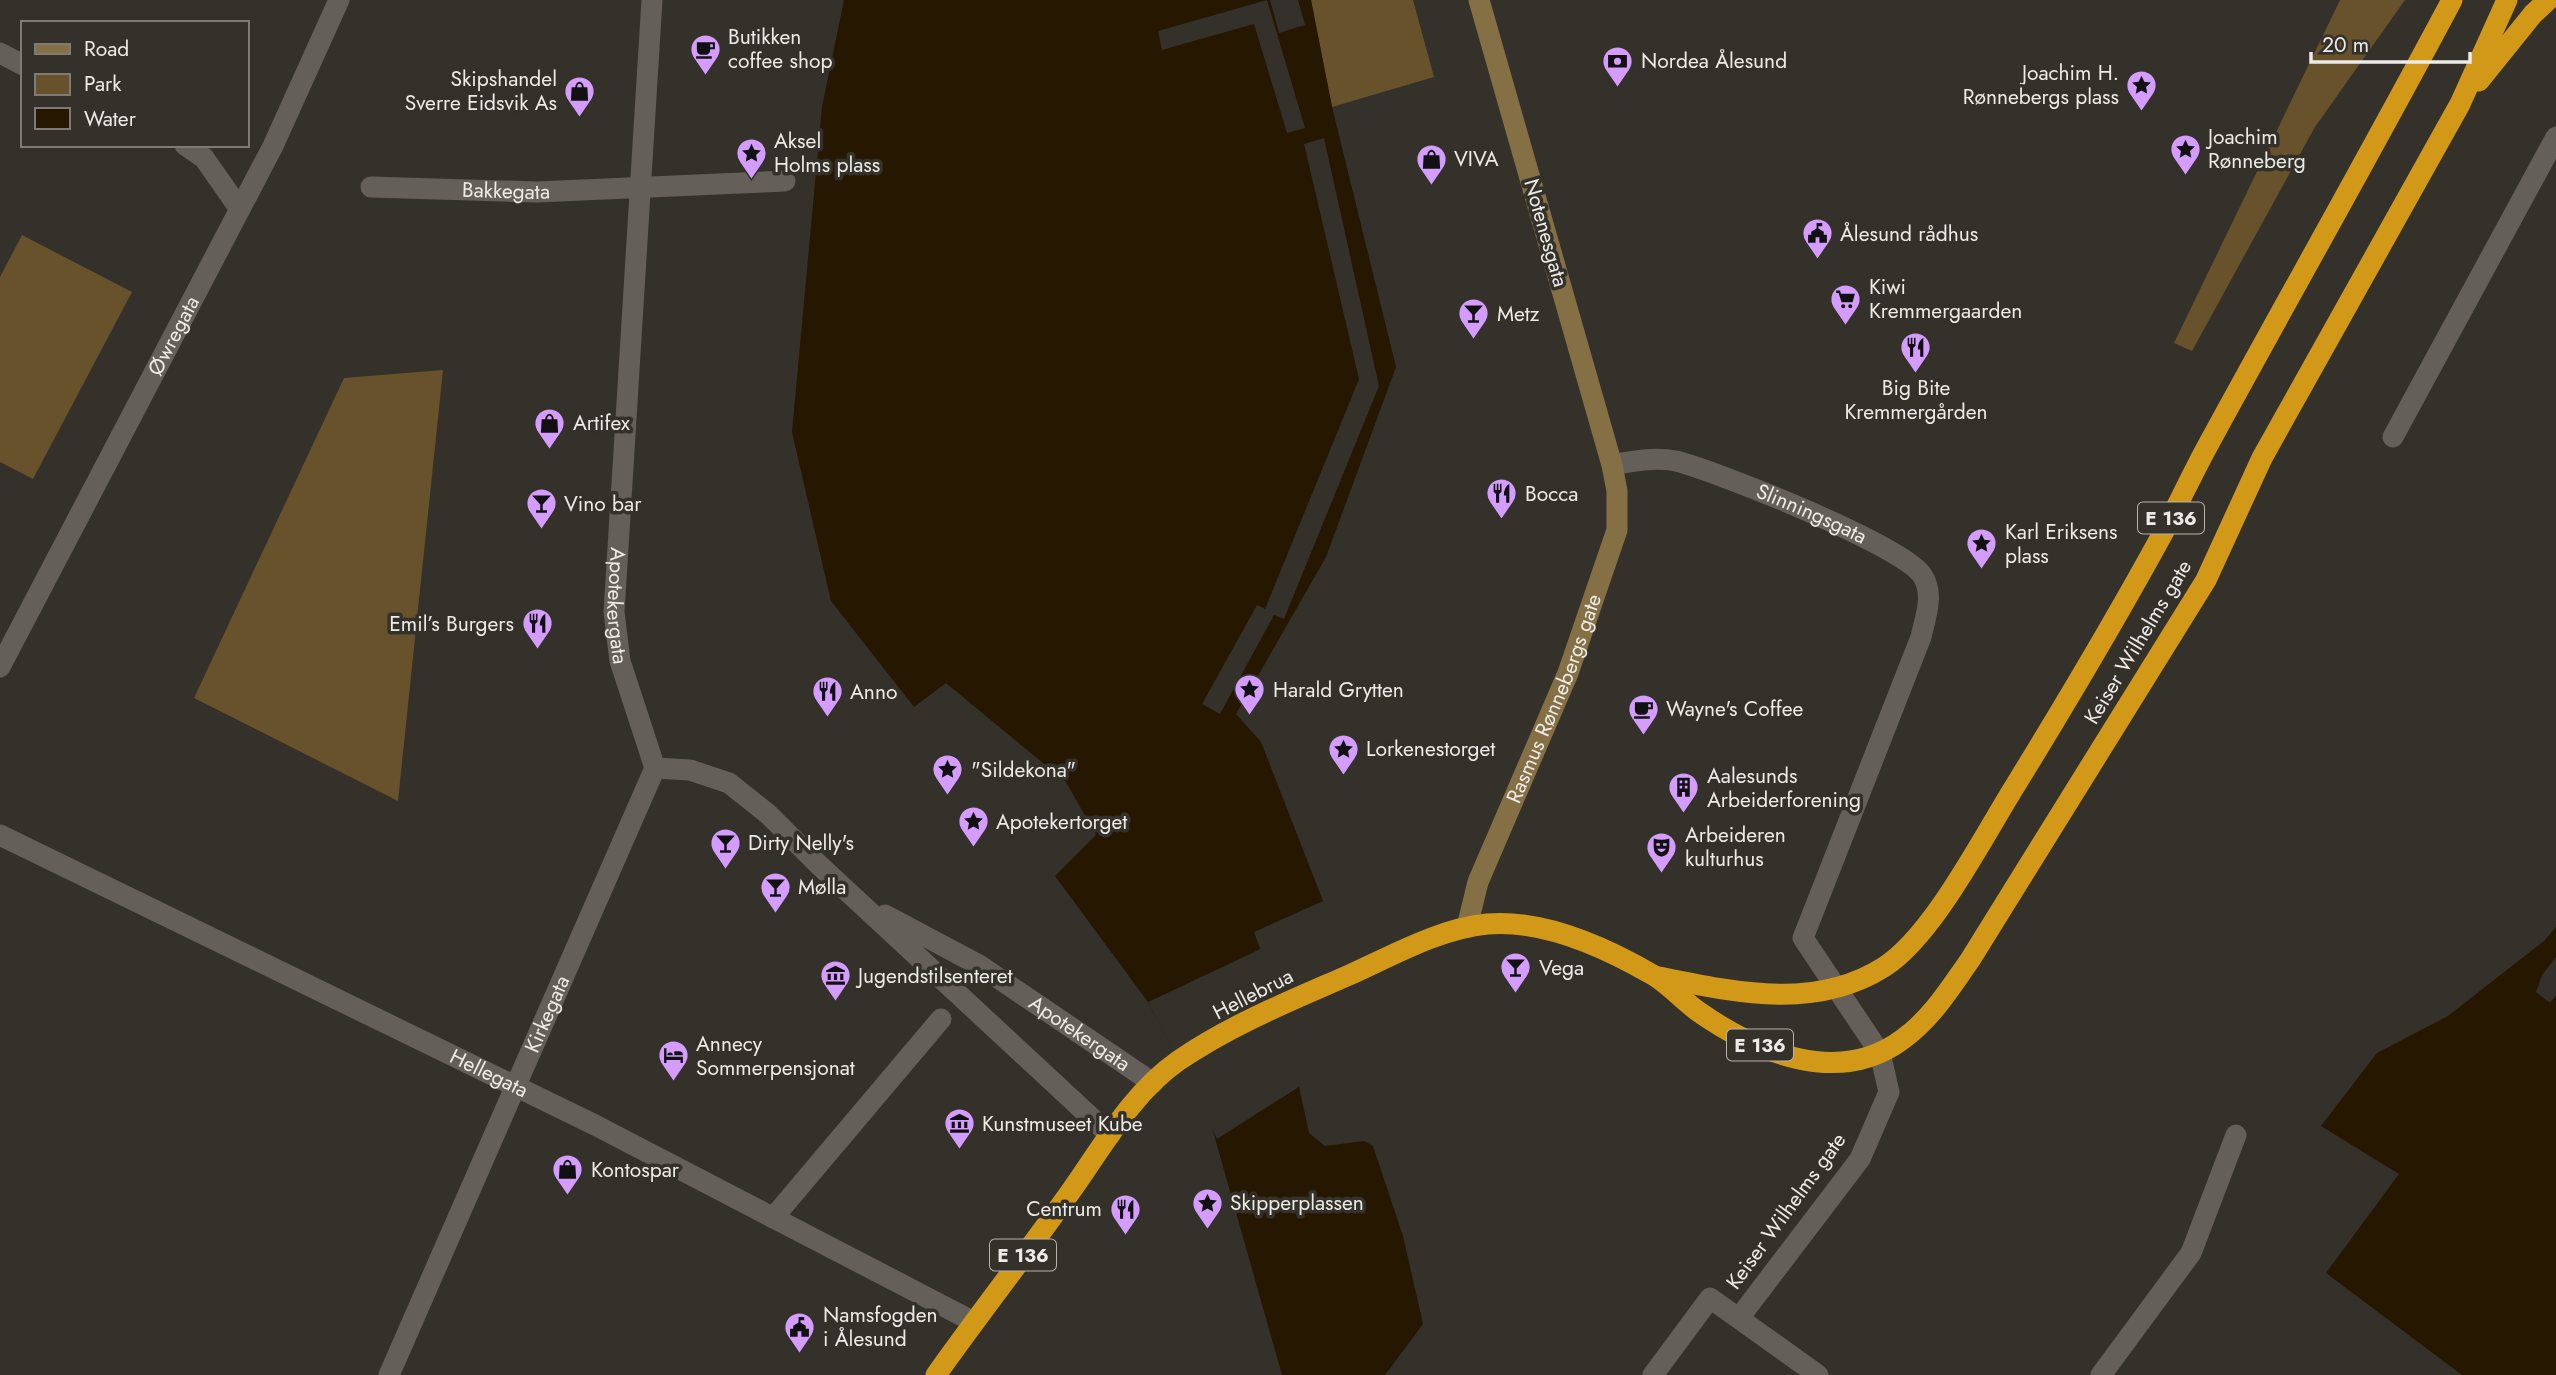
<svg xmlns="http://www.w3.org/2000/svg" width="2556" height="1375" font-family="Jost,sans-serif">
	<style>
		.green { fill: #67522c }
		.water { fill: #251700 }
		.pier { fill: #34302a }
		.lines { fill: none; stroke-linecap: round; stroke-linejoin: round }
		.street { stroke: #645f58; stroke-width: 21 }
		.secondary { stroke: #857045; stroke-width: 21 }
		.highway { stroke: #d29919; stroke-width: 21 }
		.labels { text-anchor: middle; stroke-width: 7; stroke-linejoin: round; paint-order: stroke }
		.shield { fill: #34302a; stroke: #b6b3ae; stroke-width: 2 }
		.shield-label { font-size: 19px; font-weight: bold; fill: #edebe7 }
		.poi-label { font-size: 21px; fill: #edebe7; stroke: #34302a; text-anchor: start }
		.street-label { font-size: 21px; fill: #edebe7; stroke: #34302a }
	</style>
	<rect width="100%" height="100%" fill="#34302a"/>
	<!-- green -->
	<g class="green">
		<polygon points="1311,0 1413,0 1434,77 1332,107"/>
		<polygon points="2340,0 2405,0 2315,127 2192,351 2174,343"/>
		<polygon points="22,235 132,292 33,479 0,462 0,277"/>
		<polygon points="443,370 398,801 194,698 344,378"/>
	</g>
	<!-- water -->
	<g class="water">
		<polygon points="844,0 1311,0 1332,107 1396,367 1326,557 1236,714 1261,742 1323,901 1254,932 1260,949 1238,961 1299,1087 1309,1133 1325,1146 1364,1141 1373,1146 1403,1236 1423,1324 1385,1375 1282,1375 1211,1124 1148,1002 1055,876 1096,835 1066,782 946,683 914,707 831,601 792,432 822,107"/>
		<polygon points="2556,927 2556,1375 2462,1375 2326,1273 2399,1174 2321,1126 2377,1053 2448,1016 2544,941"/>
	</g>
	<!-- pier -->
	<g class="pier">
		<polygon points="1267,0 1305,128 1287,133 1254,24 1162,50 1158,31"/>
		<polygon points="1270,0 1298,0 1305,25 1279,33"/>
		<polygon points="1324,138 1379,386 1284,619 1274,615 1220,714 1202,704 1257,605 1265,609 1359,379 1304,144"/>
		<polygon points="1263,948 1262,952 1242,962 1302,1085 1217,1139 1148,1002"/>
		<polygon points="2556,957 2556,995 2550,1003 2536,992 2542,975"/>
	</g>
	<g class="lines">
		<!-- street -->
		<g class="street">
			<path id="s1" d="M652 0 614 612 620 661 655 768"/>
			<polyline points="0,53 23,65"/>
			<polyline points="185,145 204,158 239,208"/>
			<path id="s2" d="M371 187 537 192 785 181"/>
			<polyline points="2393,437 2556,137"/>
			<path id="s3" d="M1612 465C1633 461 1654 457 1676 461 1716 471 1902 545 1922 575 1935 594 1925 618 1921 637L1803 938 1880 1053 1889 1092 1860 1159 1739 1318"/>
			<path id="s4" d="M0 667 273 146 339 0"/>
			<polyline points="655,768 690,770 729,783 768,814 819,865 1110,1135"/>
			<path id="s5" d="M0 835 595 1125 974 1322"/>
			<path id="s6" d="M885 915 979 965 1153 1083"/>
			<polyline points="773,1218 941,1019"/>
			<path id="s7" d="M389 1375 655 768"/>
			<polyline points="1653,1375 1710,1298 1818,1375"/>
			<polyline points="2101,1375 2191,1253 2236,1135"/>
		</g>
		<!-- secondary -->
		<path class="secondary" id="s8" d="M1467 927 1478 882 1568 673 1617 530V491L1612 465 1479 0"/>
		<!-- highway -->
		<g class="highway">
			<polyline points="2479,81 2533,14 2548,0"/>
			<path d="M1659 977C1734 992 1815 1011 1884 967 1933 936 1983 837 2015 786 2066 703 2116 619 2163 533 2180 501 2195 468 2213 436 2292 291 2374 147 2452 0"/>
			<path d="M936 1375C980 1313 1027 1253 1071 1191 1103 1146 1132 1093 1178 1061 1230 1025 1290 1001 1347 976 1392 956 1438 929 1487 924 1544 919 1605 947 1653 975 1670 985 1683 1001 1699 1012 1758 1053 1839 1087 1903 1039 1932 1018 1950 988 1970 960L2206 580 2262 458 2460 104 2507 0"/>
		</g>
	</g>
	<!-- icons -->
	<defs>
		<symbol id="cafe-pin" viewBox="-11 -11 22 30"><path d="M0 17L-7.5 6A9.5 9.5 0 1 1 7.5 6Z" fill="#d49cfc" stroke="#34302a"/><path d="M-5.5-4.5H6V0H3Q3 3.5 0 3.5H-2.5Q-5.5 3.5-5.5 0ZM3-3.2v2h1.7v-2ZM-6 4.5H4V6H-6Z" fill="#111"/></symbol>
		<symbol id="bank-pin" viewBox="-11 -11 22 30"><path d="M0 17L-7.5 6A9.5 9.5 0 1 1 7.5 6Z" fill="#d49cfc" stroke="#34302a"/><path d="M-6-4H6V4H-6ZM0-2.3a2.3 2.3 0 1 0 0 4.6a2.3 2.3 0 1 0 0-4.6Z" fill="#111"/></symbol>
		<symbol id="sight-pin" viewBox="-11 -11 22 30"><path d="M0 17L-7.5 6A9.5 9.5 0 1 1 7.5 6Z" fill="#d49cfc" stroke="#34302a"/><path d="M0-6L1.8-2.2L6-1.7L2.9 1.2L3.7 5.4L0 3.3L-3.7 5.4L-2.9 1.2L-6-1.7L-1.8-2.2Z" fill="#111"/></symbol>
		<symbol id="shop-pin" viewBox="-11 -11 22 30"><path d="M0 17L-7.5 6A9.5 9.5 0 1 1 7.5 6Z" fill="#d49cfc" stroke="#34302a"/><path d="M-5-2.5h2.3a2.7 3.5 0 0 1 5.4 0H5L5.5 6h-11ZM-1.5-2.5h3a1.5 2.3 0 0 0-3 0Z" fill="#111"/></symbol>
		<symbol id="civic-pin" viewBox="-11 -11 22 30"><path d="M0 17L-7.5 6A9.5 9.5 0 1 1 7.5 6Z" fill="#d49cfc" stroke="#34302a"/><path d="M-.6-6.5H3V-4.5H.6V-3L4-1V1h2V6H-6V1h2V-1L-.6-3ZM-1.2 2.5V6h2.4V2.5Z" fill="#111"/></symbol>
		<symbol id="supermarket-pin" viewBox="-11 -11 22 30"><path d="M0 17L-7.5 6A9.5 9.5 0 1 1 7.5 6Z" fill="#d49cfc" stroke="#34302a"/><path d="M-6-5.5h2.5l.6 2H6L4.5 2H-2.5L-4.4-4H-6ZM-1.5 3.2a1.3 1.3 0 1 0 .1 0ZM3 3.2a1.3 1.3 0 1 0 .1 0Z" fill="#111"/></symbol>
		<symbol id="bar-pin" viewBox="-11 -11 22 30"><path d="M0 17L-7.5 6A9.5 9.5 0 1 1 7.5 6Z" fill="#d49cfc" stroke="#34302a"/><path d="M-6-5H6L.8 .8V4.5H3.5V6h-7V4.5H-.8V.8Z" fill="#111"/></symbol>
		<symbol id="restaurant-pin" viewBox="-11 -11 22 30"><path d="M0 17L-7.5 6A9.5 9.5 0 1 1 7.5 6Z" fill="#d49cfc" stroke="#34302a"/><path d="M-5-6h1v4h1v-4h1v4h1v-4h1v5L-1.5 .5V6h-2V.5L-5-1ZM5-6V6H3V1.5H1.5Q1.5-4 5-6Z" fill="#111"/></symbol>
		<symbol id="building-pin" viewBox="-11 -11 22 30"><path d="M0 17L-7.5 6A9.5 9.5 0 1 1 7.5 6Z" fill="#d49cfc" stroke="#34302a"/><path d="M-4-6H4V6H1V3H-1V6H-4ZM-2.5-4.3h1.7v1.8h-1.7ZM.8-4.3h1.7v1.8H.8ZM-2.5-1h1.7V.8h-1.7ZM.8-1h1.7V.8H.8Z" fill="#111"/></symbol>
		<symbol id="theatre-pin" viewBox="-11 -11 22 30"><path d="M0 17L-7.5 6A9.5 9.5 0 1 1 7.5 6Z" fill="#d49cfc" stroke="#34302a"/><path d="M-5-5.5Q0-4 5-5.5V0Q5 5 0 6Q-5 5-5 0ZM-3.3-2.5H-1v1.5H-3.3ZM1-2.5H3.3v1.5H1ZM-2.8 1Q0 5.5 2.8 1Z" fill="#111"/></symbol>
		<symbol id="museum-pin" viewBox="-11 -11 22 30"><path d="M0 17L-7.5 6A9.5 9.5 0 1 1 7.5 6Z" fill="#d49cfc" stroke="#34302a"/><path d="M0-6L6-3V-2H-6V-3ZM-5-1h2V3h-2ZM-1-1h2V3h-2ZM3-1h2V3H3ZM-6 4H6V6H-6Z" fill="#111"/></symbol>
		<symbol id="hotel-pin" viewBox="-11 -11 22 30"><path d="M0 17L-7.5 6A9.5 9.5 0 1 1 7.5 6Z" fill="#d49cfc" stroke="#34302a"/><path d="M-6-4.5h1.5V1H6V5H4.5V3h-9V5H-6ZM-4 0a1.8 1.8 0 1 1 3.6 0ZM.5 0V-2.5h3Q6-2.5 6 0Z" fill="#111"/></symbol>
	</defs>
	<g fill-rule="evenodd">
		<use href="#cafe-pin" x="688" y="32" width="35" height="47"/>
		<use href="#bank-pin" x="1600" y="44" width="35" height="47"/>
		<use href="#sight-pin" x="2124" y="68" width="35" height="47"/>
		<use href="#shop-pin" x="562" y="74" width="35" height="47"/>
		<use href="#sight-pin" x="2168" y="132" width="35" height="47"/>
		<use href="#sight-pin" x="734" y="136" width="35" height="47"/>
		<use href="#shop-pin" x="1414" y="142" width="35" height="47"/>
		<use href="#civic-pin" x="1800" y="216" width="35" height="47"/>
		<use href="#supermarket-pin" x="1828" y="282" width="35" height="47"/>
		<use href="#bar-pin" x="1456" y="296" width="35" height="47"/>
		<use href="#restaurant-pin" x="1898" y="330" width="35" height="47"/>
		<use href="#shop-pin" x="532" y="406" width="35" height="47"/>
		<use href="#restaurant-pin" x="1484" y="476" width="35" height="47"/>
		<use href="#bar-pin" x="524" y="486" width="35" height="47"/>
		<use href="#sight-pin" x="1964" y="526" width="35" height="47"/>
		<use href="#restaurant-pin" x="520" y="606" width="35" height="47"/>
		<use href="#sight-pin" x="1232" y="672" width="35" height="47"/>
		<use href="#restaurant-pin" x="810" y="674" width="35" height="47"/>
		<use href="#cafe-pin" x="1626" y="692" width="35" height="47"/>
		<use href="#sight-pin" x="1326" y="732" width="35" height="47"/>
		<use href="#sight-pin" x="930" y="752" width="35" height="47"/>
		<use href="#building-pin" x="1666" y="770" width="35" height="47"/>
		<use href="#sight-pin" x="956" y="804" width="35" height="47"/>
		<use href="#bar-pin" x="708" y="826" width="35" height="47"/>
		<use href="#theatre-pin" x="1644" y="830" width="35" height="47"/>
		<use href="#bar-pin" x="758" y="870" width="35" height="47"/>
		<use href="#bar-pin" x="1498" y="950" width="35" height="47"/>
		<use href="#museum-pin" x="818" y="958" width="35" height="47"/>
		<use href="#hotel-pin" x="656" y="1038" width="35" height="47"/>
		<use href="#museum-pin" x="942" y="1106" width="35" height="47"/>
		<use href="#shop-pin" x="550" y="1152" width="35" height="47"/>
		<use href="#sight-pin" x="1190" y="1186" width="35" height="47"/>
		<use href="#restaurant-pin" x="1108" y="1192" width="35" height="47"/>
		<use href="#civic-pin" x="782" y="1310" width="35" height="47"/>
	</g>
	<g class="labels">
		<!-- shield labels -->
		<g class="shield">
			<rect x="2138" y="502.5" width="66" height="31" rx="5"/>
			<rect x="1727" y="1029.5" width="66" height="31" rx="5"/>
			<rect x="990" y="1239.5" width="66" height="31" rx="5"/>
		</g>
		<g class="shield-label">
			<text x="2171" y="525">E 136</text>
			<text x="1760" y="1052">E 136</text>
			<text x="1023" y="1262">E 136</text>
		</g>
		<!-- poi labels -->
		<g class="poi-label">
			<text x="728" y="44">Butikken<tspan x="728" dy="24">coffee shop</tspan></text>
			<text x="1641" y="68">Nordea Ålesund</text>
			<text x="2119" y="80" text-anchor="end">Joachim H.<tspan x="2119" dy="24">Rønnebergs plass</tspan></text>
			<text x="557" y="86" text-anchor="end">Skipshandel<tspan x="557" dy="24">Sverre Eidsvik As</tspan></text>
			<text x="2208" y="144">Joachim<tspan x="2208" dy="24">Rønneberg</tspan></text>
			<text x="774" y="148">Aksel<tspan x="774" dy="24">Holms plass</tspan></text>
			<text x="1454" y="166">VIVA</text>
			<text x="1840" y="241">Ålesund rådhus</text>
			<text x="1869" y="294">Kiwi<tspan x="1869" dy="24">Kremmergaarden</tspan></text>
			<text x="1497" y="321">Metz</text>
			<text x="1916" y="395" text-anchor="middle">Big Bite<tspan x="1916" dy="24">Kremmergården</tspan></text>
			<text x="573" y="430">Artifex</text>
			<text x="1525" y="501">Bocca</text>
			<text x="564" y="511">Vino bar</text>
			<text x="2005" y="539">Karl Eriksens<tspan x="2005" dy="24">plass</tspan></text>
			<text x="514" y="631" text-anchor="end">Emil’s Burgers</text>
			<text x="1273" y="697">Harald Grytten</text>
			<text x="850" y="699">Anno</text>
			<text x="1666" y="716">Wayne's Coffee</text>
			<text x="1366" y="756">Lorkenestorget</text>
			<text x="971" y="777">"Sildekona"</text>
			<text x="1707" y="783">Aalesunds<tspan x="1707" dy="24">Arbeiderforening</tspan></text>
			<text x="996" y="829">Apotekertorget</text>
			<text x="1685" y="842">Arbeideren<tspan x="1685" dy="24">kulturhus</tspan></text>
			<text x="748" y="850">Dirty Nelly's</text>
			<text x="798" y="894">Mølla</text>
			<text x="1539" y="975">Vega</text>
			<text x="858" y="983">Jugendstilsenteret</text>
			<text x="696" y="1051">Annecy<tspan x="696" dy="24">Sommerpensjonat</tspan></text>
			<text x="982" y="1131">Kunstmuseet Kube</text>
			<text x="591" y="1177">Kontospar</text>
			<text x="1230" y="1210">Skipperplassen</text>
			<text x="1102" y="1216" text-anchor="end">Centrum</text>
			<text x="823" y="1322">Namsfogden<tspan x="823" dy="24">i Ålesund</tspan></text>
		</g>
		<!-- street labels -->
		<g class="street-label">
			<text dy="7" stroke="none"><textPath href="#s2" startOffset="135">Bakkegata</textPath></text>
			<text transform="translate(1546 233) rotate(74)" y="7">Notenesgata</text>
			<text dy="7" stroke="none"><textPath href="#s4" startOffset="374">Øwregata</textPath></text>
			<text dy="7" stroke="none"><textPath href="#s3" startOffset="210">Slinningsgata</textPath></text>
			<text dy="7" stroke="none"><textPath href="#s1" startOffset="607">Apotekergata</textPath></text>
			<text transform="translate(2138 642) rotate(-59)" y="7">Keiser Wilhelms gate</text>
			<text dy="7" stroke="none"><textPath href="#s8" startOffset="245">Rasmus Rønnebergs gate</textPath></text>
			<text transform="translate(1253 994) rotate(-27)" y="7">Hellebrua</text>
			<text dy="7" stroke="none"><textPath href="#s7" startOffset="394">Kirkegata</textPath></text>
			<text dy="7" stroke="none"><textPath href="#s6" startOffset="228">Apotekergata</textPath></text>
			<text dy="7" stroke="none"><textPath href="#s5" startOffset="544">Hellegata</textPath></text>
			<text transform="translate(1786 1211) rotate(-54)" y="7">Keiser Wilhelms gate</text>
		</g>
	</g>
	<!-- legend -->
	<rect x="21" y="21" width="228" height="126" fill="#34302a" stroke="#7e7b76" stroke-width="2"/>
	<rect x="35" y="44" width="35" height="10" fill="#857045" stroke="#7e7b76" stroke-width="2"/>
	<text x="84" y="56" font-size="21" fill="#edebe7">Road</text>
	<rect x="35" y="74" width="35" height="21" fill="#67522c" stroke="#7e7b76" stroke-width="2"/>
	<text x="84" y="91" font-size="21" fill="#edebe7">Park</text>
	<rect x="35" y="108" width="35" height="21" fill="#251700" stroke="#7e7b76" stroke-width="2"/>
	<text x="84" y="126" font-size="21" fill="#edebe7">Water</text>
	<!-- scale -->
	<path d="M2311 52v10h159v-10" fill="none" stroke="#edebe7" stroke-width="3.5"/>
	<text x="2322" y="52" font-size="21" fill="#edebe7" stroke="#34302a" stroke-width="5" paint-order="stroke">20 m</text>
</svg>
